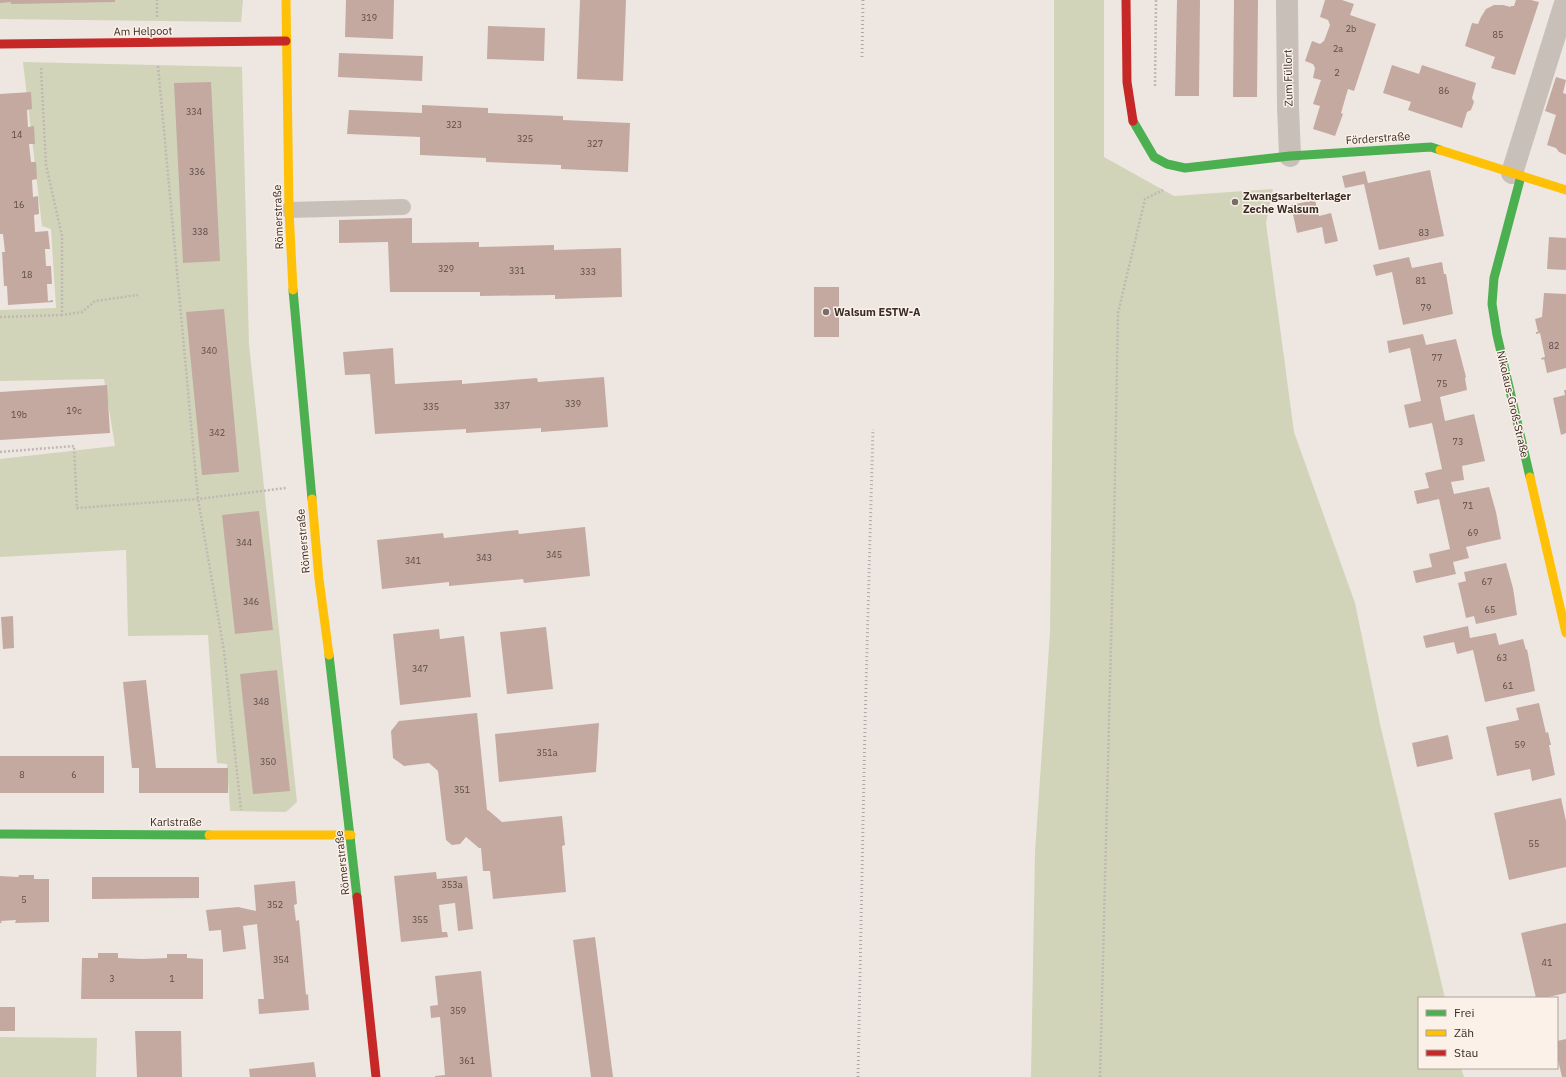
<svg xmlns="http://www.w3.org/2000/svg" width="1566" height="1077" font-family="'IBM Plex Sans',sans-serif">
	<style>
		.green { fill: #d1d4b9 }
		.building { fill: #c4a9a1 }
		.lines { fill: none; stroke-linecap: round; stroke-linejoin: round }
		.path { stroke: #c0b8b2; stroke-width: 2.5; stroke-dasharray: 2 2; stroke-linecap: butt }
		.lane { stroke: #c8bfb9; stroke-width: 16 }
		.street { stroke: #c8bfb9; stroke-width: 22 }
		.fast { stroke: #4caf50; stroke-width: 9 }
		.slow { stroke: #ffc107; stroke-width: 9 }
		.jam { stroke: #c62828; stroke-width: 9 }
		.rail { stroke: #afa8a4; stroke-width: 3; stroke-dasharray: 1 3; stroke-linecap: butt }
		.poi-dot { fill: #786d68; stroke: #fbf1e8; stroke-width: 1.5 }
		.labels { text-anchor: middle; stroke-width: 3; stroke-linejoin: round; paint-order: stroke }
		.number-label { font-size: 9px; fill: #5c4b46 }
		.street-label { font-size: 11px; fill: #392c27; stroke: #fbf1e8 }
		.poi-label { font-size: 11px; font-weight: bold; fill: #392c27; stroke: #fbf1e8; text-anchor: start }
	</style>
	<rect width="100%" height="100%" fill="#eee7e1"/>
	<!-- green -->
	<g class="green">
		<polygon points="0,0 243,0 241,22 0,19"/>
		<polygon points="1054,0 1104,0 1104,157 1174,196 1273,189 1266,223 1294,432 1355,603 1380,724 1445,998 1419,998 1419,1068 1461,1068 1464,1077 1031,1077 1035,852 1050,632 1054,282"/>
		<polygon points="23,62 242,67 249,344 297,802 286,812 230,811 227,764 217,763 208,635 128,636 126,550 0,557 0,459 115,446 104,379 0,381 0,310 56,308 51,229 42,226"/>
		<polygon points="0,1037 97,1038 96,1077 0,1077"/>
	</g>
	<!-- building -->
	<g class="building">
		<polygon points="0,0 115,0 115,2 11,4 11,2 0,3"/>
		<polygon points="346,0 394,0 393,39 345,37"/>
		<polygon points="580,0 626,0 623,81 577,79"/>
		<polygon points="1177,0 1200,0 1199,96 1175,96"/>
		<polygon points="1234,0 1258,0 1257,97 1233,97"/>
		<polygon points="1325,0 1342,0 1354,4 1350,15 1376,24 1354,91 1348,89 1341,113 1343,114 1335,136 1313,129 1320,106 1313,104 1321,80 1313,78 1315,68 1313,64 1305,61 1312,41 1320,44 1324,41 1330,25 1328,20 1320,17"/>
		<polygon points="1516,0 1531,0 1539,2 1515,75 1491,68 1495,57 1465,46 1472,23 1478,24 1481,17 1486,9 1494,5 1503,5 1511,7 1511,6 1514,6"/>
		<polygon points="488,26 545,28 544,61 487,59"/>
		<polygon points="339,53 423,56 422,81 338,77"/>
		<polygon points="1392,65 1419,74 1422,65 1476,83 1472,98 1474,102 1471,110 1467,112 1462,128 1408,110 1411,102 1383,93"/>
		<polygon points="1556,77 1566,80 1563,93 1566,94 1566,155 1559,152 1556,148 1547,145 1556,115 1545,111"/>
		<polygon points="211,82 220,261 183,263 174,83"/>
		<polygon points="31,92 32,109 27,110 28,127 34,126 35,144 29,144 31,162 36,162 37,179 32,180 33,197 38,196 39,214 34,215 35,232 48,231 50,249 45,249 46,266 51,266 52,284 47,284 48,301 53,300 53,302 8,305 7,286 4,286 2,252 5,252 3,234 0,234 0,94"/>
		<polygon points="422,105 488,108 488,113 563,116 563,120 630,123 628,172 561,169 561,165 486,162 486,158 420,155 420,137 347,134 349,110 422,113"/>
		<polygon points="1430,170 1444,236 1379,250 1364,184 1345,188 1342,176 1365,171 1368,183"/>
		<polygon points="1315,200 1319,216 1331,213 1338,241 1325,244 1322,227 1297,233 1291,205"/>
		<polygon points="412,218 412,243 479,242 479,247 554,245 554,250 621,248 622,297 555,299 555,295 480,296 480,292 390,292 388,242 339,243 339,220"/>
		<polygon points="1549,237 1566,238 1566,270 1547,269"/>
		<polygon points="1409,257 1412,268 1442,262 1444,274 1446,274 1453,314 1403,325 1392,272 1376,276 1373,265"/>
		<rect x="814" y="287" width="25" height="50"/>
		<polygon points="1544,293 1566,294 1566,368 1547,373 1544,359 1542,360 1541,358 1545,357 1540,333 1536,334 1536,332 1538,332 1535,319 1542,317"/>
		<polygon points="224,309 239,472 202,475 186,312"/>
		<polygon points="1423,334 1426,345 1456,339 1466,377 1465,378 1467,390 1436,398 1440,397 1445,421 1474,414 1485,461 1462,466 1464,480 1451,482 1454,494 1489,487 1496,512 1501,539 1466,547 1469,558 1453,562 1456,574 1416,583 1413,571 1432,567 1429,554 1450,549 1439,499 1417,504 1414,491 1429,488 1425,473 1442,469 1432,423 1409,428 1404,405 1421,401 1410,348 1389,353 1387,341"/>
		<polygon points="393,348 395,384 462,380 462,384 537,378 538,382 604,377 608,427 541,432 541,428 466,433 466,429 375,434 370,374 345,375 343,352"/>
		<polygon points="107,385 110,433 0,440 0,392"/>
		<polygon points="1564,390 1566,390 1566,433 1561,435 1553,398 1565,395"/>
		<polygon points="259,511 273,630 235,634 222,515"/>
		<polygon points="585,527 590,576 524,583 523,579 449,586 449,582 382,589 377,540 443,533 444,538 518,530 519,534"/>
		<polygon points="1506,563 1513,588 1517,615 1476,624 1474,616 1466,618 1462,600 1498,592 1462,600 1458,583 1466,581 1464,572"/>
		<polygon points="13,616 14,648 3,649 1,617"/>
		<polygon points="1468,626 1470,638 1496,633 1499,645 1523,639 1526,650 1527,649 1535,691 1485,702 1473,650 1457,654 1454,642 1426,648 1423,636"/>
		<polygon points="546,627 553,689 507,694 500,632"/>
		<polygon points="439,629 440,639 464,636 471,697 400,705 393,634"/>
		<polygon points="277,670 290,791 253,794 240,674"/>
		<polygon points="146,680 156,768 228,768 228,793 139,793 139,768 132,768 123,682"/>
		<polygon points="1539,703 1546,733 1548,732 1551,745 1549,745 1555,775 1532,781 1530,769 1497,776 1486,727 1519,720 1516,708"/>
		<polygon points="477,713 487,810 488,810 502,822 562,816 565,845 562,846 566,892 493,899 490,871 483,871 481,848 479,848 466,837 460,844 452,845 446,840 438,771 429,763 404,766 393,758 391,731 399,721"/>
		<polygon points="599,723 596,772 499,782 495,734"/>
		<polygon points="1448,735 1453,759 1417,767 1412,743"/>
		<rect x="0" y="756" width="104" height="37"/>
		<polygon points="1561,798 1566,821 1566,867 1509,880 1494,813"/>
		<polygon points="436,872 437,879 467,876 473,929 458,931 455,903 439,905 442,932 447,932 448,937 401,942 394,876"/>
		<polygon points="19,875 34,875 34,879 49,879 49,922 15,923 16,920 1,921 2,923 0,923 0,876 18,877"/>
		<polygon points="92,877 199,877 199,898 92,899"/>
		<polygon points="295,881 297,904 294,905 296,921 299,920 306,995 308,994 309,1010 259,1014 258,999 264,999 257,924 243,926 246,949 223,952 221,930 209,931 206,910 238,907 256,911 254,885"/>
		<polygon points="1566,923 1566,993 1544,998 1536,998 1521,933"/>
		<polygon points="595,937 613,1077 591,1077 573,940"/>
		<polygon points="98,953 118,953 118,958 142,959 167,958 167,954 187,954 187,958 203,959 203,999 81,999 82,958 98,958"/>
		<polygon points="481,971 492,1077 435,1077 435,1076 445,1075 440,1017 431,1018 430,1006 438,1005 435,976"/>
		<rect x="0" y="1007" width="15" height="24"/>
		<polygon points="135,1031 181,1031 182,1077 137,1077"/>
		<polygon points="1566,1039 1566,1077 1562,1077 1557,1056 1557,1041"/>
		<polygon points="314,1062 316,1077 250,1077 249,1069"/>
	</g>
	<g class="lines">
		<!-- path -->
		<g class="path">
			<polyline points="157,17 157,0"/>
			<polyline points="158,66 198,499 224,651 241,810"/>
			<polyline points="41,68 46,165 62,236 62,315 82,312 95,301 138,295"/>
			<polyline points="1155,86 1156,0"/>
			<polyline points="0,317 62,315"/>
			<polyline points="0,452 74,446 77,508 198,499 286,488"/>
			<polyline points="1100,1077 1114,526 1118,313 1145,199 1163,190"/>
		</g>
		<!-- lane -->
		<polyline class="lane" points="289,210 403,207"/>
		<!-- street -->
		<g class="street">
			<polyline points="1287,0 1288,107 1290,156"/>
			<polyline points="1512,173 1566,0"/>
		</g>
		<!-- fast -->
		<g class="fast">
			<polyline points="1133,121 1154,157 1167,164 1185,168 1290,156 1431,147 1440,150"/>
			<polyline points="1521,176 1494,278 1492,304 1497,335 1530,477"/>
			<polyline points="293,290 312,499"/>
			<polyline points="329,655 357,897"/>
			<polyline points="0,834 209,835"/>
		</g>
		<!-- slow -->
		<g class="slow">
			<polyline points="286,0 289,210 293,290"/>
			<polyline points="1440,150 1566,190"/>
			<polyline points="1530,477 1566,633"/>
			<polyline points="312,499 319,579 329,655"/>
			<polyline points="209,835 351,835"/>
		</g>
		<!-- jam -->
		<g class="jam">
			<polyline points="1126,0 1127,82 1133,121"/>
			<polyline points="0,44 286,41"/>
			<polyline points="357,897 376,1077"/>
		</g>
		<!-- rail -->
		<g class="rail">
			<polyline points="862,57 863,0"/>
			<polyline points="858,1077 865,724 873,429"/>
		</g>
	</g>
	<!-- markers -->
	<g class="poi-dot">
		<circle cx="1235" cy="202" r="4"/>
		<circle cx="826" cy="312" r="4"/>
	</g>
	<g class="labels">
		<!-- number labels -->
		<g class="number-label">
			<text x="369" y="21">319</text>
			<text x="1351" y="32">2b</text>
			<text x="1498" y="38">85</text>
			<text x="1338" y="52">2a</text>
			<text x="1337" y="76">2</text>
			<text x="1444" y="94">86</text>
			<text x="194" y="115">334</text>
			<text x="454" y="128">323</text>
			<text x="17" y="138">14</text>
			<text x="525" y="142">325</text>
			<text x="595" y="147">327</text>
			<text x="197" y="175">336</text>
			<text x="19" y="208">16</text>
			<text x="200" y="235">338</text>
			<text x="1424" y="236">83</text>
			<text x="446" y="272">329</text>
			<text x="517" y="274">331</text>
			<text x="588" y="275">333</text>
			<text x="27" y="278">18</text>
			<text x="1421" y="284">81</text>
			<text x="1426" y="311">79</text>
			<text x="1554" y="349">82</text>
			<text x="209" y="354">340</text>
			<text x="1437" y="361">77</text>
			<text x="1442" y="387">75</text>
			<text x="573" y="407">339</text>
			<text x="502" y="409">337</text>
			<text x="431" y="410">335</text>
			<text x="74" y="414">19c</text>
			<text x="19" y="418">19b</text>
			<text x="217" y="436">342</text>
			<text x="1458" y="445">73</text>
			<text x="1468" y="509">71</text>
			<text x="1473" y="536">69</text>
			<text x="244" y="546">344</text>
			<text x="554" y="558">345</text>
			<text x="484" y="561">343</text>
			<text x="413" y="564">341</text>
			<text x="1487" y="585">67</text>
			<text x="251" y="605">346</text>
			<text x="1490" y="613">65</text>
			<text x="1502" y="661">63</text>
			<text x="420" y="672">347</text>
			<text x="1508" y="689">61</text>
			<text x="261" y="705">348</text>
			<text x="1520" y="748">59</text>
			<text x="547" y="756">351a</text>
			<text x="268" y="765">350</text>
			<text x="22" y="778">8</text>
			<text x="74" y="778">6</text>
			<text x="462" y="793">351</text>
			<text x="1534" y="847">55</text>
			<text x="452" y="888">353a</text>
			<text x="24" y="903">5</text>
			<text x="275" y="908">352</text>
			<text x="420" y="923">355</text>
			<text x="281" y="963">354</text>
			<text x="1547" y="966">41</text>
			<text x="112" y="982">3</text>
			<text x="172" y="982">1</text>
			<text x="458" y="1014">359</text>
			<text x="467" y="1064">361</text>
		</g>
		<!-- street labels -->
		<g class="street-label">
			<text transform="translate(143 31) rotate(-1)" y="4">Am Helpoot</text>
			<text transform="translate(1288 78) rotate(-91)" y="4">Zum Füllort</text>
			<text transform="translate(1378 138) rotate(-4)" y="4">Förderstraße</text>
			<text transform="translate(278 217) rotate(-92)" y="4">Römerstraße</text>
			<text transform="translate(1513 404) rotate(77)" y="4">Nikolaus-Groß-Straße</text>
			<text transform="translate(303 541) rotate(-95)" y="4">Römerstraße</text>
			<text x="176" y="826">Karlstraße</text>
			<text transform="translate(342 863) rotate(-96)" y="4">Römerstraße</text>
		</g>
		<!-- poi labels -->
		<g class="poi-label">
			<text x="1243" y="200">Zwangsarbeiterlager<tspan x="1243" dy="13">Zeche Walsum</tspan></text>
			<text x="834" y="316">Walsum ESTW-A</text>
		</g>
	</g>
	<!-- legend -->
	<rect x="1418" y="997" width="140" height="72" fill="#fbf1e8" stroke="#ada29b"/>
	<rect x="1426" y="1010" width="20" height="6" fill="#4caf50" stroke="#ada29b"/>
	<text x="1454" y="1017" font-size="12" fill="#392c27">Frei</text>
	<rect x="1426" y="1030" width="20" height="6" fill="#ffc107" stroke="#ada29b"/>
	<text x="1454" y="1037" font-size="12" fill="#392c27">Zäh</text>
	<rect x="1426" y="1050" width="20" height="6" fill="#c62828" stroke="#ada29b"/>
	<text x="1454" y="1057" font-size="12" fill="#392c27">Stau</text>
</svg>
